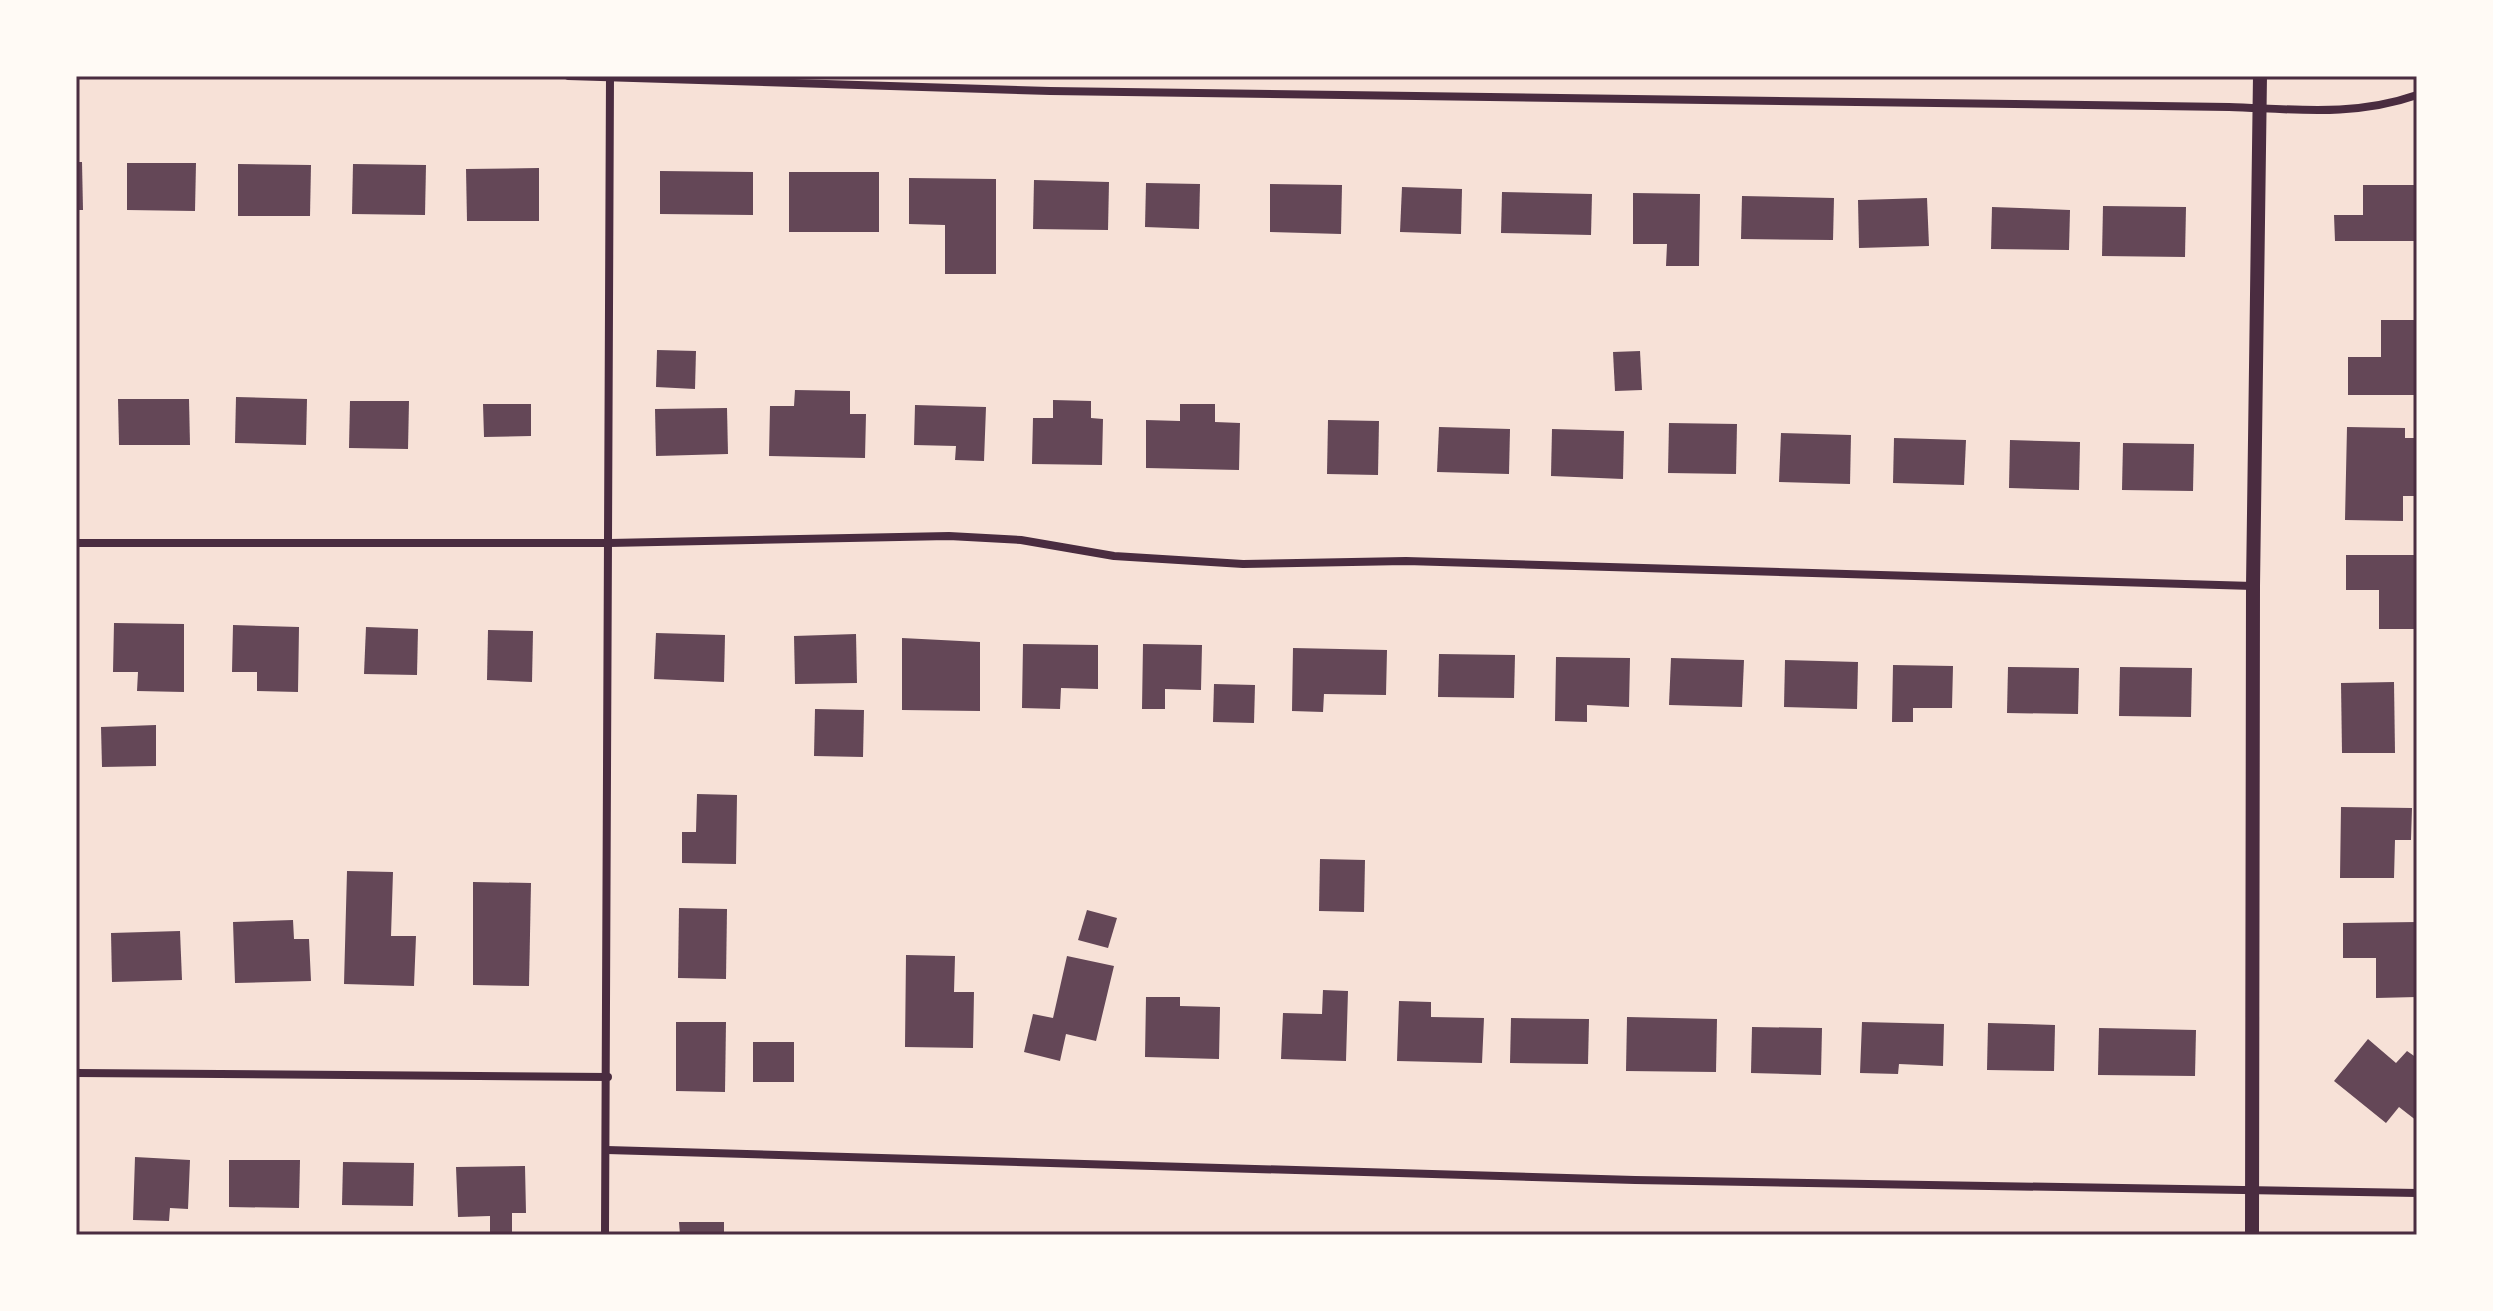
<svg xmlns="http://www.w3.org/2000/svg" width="2493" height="1311" font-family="'DejaVu Sans',sans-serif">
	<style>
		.building { fill: #644757 }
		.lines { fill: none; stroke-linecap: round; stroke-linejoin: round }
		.minor { stroke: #4a2c40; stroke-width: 8 }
		.tertiary { stroke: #4a2c40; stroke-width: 14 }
		.neatline { fill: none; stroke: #4a2c40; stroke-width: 3 }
	</style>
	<rect width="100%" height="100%" fill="#f7e1d7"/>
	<!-- building -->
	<g class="building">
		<polygon points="76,162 82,162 83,210 76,210"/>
		<polygon points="127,163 196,163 195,211 127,210"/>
		<polygon points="238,164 311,165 310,216 238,216"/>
		<polygon points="353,164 426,165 425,215 352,214"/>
		<polygon points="539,168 539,221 467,221 466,169"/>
		<polygon points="660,171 753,172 753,215 660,214"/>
		<rect x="789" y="172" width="90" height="60"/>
		<polygon points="909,178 996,179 996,274 945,274 945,225 909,224"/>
		<polygon points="1034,180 1109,182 1108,230 1033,229"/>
		<polygon points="1146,183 1200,184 1199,229 1145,227"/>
		<polygon points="1270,184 1342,185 1341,234 1270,232"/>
		<polygon points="2363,185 2417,185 2417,241 2335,241 2334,215 2363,215"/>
		<polygon points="1402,187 1462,189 1461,234 1400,232"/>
		<polygon points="1502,192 1592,194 1591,235 1501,233"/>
		<polygon points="1633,193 1700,194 1699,266 1666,266 1667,244 1633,244"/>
		<polygon points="1742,196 1834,198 1833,240 1741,239"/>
		<polygon points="1927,198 1929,246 1859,248 1858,200"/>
		<polygon points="2103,206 2186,207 2185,257 2102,256"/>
		<polygon points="1992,207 2070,210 2069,250 1991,249"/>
		<polygon points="2381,320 2417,320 2417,395 2348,395 2348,357 2381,357"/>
		<polygon points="657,350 696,351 695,389 656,387"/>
		<polygon points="1640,351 1642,390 1615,391 1613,352"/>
		<polygon points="795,390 850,391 850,414 866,414 865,458 769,456 770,406 794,406"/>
		<polygon points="236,397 307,399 306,445 235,443"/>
		<polygon points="118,399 189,399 190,445 119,445"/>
		<polygon points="1053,400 1091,401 1091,418 1103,419 1102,465 1032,464 1033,418 1053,418"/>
		<polygon points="350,401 409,401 408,449 349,448"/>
		<polygon points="483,404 531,404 531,436 484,437"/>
		<polygon points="1180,404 1215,404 1215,422 1240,423 1239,470 1146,468 1146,420 1180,421"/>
		<polygon points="915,405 986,407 984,461 955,460 956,446 914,445"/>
		<polygon points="727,408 728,454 656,456 655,409"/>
		<polygon points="1328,420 1379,421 1378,475 1327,474"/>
		<polygon points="1669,423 1737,424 1736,474 1668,473"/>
		<polygon points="1439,427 1510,429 1509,474 1437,472"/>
		<polygon points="2347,427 2405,428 2405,438 2417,438 2417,496 2403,496 2403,521 2345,520"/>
		<polygon points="1552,429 1624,431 1623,479 1551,476"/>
		<polygon points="1781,433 1851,435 1850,484 1779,482"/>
		<polygon points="1894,438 1966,440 1964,485 1893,483"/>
		<polygon points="2010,440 2080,442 2079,490 2009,488"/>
		<polygon points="2123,443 2194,444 2193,491 2122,490"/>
		<polygon points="2346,555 2417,555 2417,629 2379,629 2379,590 2346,590"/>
		<polygon points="114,623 184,624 184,692 137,691 138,672 113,672"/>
		<polygon points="233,625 299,627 298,692 257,691 257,672 232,672"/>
		<polygon points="366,627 418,629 417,675 364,674"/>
		<polygon points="488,630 533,631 532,682 487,680"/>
		<polygon points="656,633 725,635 724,682 654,679"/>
		<polygon points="856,634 857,683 795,684 794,636"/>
		<polygon points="902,638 980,642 980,711 902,710"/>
		<polygon points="1023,644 1098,645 1098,689 1061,688 1060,709 1022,708"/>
		<polygon points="1143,644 1202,645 1201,690 1165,689 1165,709 1142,709"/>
		<polygon points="1293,648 1387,650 1386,695 1324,694 1323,712 1292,711"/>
		<polygon points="1439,654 1515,655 1514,698 1438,697"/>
		<polygon points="1556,657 1630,658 1629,707 1587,705 1587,722 1555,721"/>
		<polygon points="1671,658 1744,660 1742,707 1669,705"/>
		<polygon points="1785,660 1858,662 1857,709 1784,707"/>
		<polygon points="1893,665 1953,666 1952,708 1913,708 1913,722 1892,722"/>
		<polygon points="2008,667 2079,668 2078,714 2007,713"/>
		<polygon points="2120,667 2192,668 2191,717 2119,716"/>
		<polygon points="2394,682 2395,753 2342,753 2341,683"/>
		<polygon points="1214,684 1255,685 1254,723 1213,722"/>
		<polygon points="815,709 864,710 863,757 814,756"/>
		<polygon points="156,725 156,766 102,767 101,727"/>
		<polygon points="697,794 737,795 736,864 682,863 682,832 696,832"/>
		<polygon points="2341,807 2412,808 2411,840 2395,840 2394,878 2340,878"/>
		<polygon points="1320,859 1365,860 1364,912 1319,911"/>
		<polygon points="347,871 393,872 391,936 416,936 414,986 344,984"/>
		<polygon points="473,882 531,883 529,986 473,985"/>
		<polygon points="679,908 727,909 726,979 678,978"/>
		<polygon points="1087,910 1117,918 1108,948 1078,940"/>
		<polygon points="293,920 294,939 309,939 311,981 235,983 233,922"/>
		<polygon points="2417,922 2417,997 2376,998 2376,958 2343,958 2343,923"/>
		<polygon points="180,931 182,980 112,982 111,933"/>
		<polygon points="906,955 955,956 954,992 974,992 973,1048 905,1047"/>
		<polygon points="1067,956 1114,966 1096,1041 1066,1034 1060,1061 1024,1052 1033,1014 1053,1018"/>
		<polygon points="1323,990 1348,991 1346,1061 1281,1059 1283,1013 1322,1014"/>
		<polygon points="1146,997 1180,997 1180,1006 1220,1007 1219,1059 1145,1057"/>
		<polygon points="1399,1001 1431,1002 1431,1017 1484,1018 1482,1063 1397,1061"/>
		<polygon points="1627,1017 1717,1019 1716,1072 1626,1071"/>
		<polygon points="1511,1018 1589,1019 1588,1064 1510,1063"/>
		<polygon points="676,1022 726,1022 725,1092 676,1091"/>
		<polygon points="1862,1022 1944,1024 1943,1066 1899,1064 1898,1074 1860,1073"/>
		<polygon points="1988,1023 2055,1025 2054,1071 1987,1070"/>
		<polygon points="1752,1027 1822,1028 1821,1075 1751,1073"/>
		<polygon points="2099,1028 2196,1030 2195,1076 2098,1075"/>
		<polygon points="2368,1039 2396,1063 2407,1051 2417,1058 2417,1121 2399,1107 2386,1123 2334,1081"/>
		<rect x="753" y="1042" width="41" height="40"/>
		<polygon points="135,1157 190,1160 188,1209 170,1208 169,1221 133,1220"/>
		<polygon points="229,1160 300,1160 299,1208 229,1207"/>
		<polygon points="343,1162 414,1163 413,1206 342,1205"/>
		<polygon points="525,1166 526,1213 512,1213 512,1235 490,1235 490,1216 458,1217 456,1167"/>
		<polygon points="679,1222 724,1222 724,1235 680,1235"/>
	</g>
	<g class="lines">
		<!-- minor -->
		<g class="minor">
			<path d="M568 76 1050 91 2229 107C2294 109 2354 117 2417 95"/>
			<polyline points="76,543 610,543 949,536 1021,540 1114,556 1243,564 1406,561 2253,586"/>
			<polyline points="76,1073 608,1077"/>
			<polyline points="607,1150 1635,1180 2417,1193"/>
			<polyline points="605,1235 610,76"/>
		</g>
		<!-- tertiary -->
		<polyline class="tertiary" points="2252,1235 2253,586 2260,76"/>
	</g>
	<!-- border -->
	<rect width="2493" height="1311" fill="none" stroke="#fffaf5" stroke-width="156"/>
	<rect x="78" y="78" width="2337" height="1155" class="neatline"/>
</svg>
